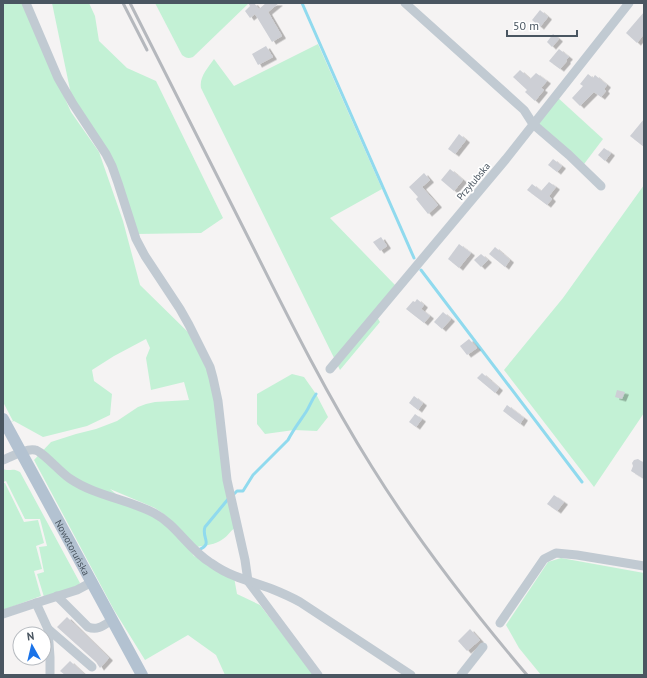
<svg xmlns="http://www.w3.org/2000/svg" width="647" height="678" font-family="'PT Sans',sans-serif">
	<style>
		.green { fill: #c3f1d5 }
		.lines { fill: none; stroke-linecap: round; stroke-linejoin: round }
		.stream { stroke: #90daee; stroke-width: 3 }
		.building { fill: #cdcfd5; filter: url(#shadow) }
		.minor { stroke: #c1cad2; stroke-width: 9 }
		.major { stroke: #b3c2d1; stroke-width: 12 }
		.rail { stroke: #b5b8bd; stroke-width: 3 }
		.labels { text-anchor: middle; stroke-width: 3.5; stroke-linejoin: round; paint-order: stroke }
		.street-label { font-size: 10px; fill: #4a5661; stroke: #fff }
	</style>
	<defs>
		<filter id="shadow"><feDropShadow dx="4" dy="2.5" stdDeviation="0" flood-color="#0004"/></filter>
	</defs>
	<rect width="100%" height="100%" fill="#f5f3f3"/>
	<!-- green -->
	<g class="green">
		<path d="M3 3H22L71 112 99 152 123 221 140 285 192 336 213 380 235 528C230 531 228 536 223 539 215 545 206 545 197 547L165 515 155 508 110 489 123 500 154 513 181 539 194 556 234 577 237 594 260 605 314 675H225L216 655 188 635 145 660 114 610 34 460 51 442 76 434 96 429 117 421 138 407 146 404 155 402 189 400 184 382 151 390 146 358 150 348 146 339 114 356 92 370 94 381 112 394 110 415 87 426 43 437 14 421 3 425 13 421 3 402Z"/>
		<polygon points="52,3 89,3 95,16 99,41 127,68 156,81 223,218 201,233 137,234 121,181 73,104"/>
		<path d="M155 3H249L193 57C188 59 186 58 182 55Z"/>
		<path d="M318 44 382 189 330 218 395 285 374 312 380 322 340 370 201 88C199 77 208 68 214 59L234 86Z"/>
		<polygon points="557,97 603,139 581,168 533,127"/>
		<polygon points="644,185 644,413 594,487 504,370 563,298"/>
		<polygon points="292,374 304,377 316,394 328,417 317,431 294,430 265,434 257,424 257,394"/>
		<path d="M3 469C10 472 12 467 20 472L80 583 77 586 44 597 37 574 44 572 39 547 47 546 40 519H25L6 481 3 482Z"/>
		<polygon points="3,483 5,483 24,522 38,520 44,543 36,546 42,569 34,571 41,596 3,610"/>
		<polygon points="561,558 644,573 644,675 541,675 519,648 506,625 548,562"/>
	</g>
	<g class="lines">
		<!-- stream -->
		<g class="stream">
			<polyline points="302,3 414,258"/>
			<polyline points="421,270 582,482"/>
			<path d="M233 495 237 491H243L253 475 288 440C293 430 300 421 306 412 310 406 311 401 316 394"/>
			<path d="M198 550C214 544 201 538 205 527L229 498"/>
		</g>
	</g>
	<!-- building -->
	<g class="building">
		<polygon points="248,3 254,3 259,9 266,3 279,3 268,12 282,36 272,42 255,14 250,18 245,11 250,6"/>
		<polygon points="540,10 548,17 540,27 532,20"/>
		<polygon points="644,12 644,34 637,43 626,33"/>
		<polygon points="553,34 559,39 552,47 547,42"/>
		<polygon points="266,46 273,57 258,65 252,54"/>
		<polygon points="559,49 569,57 566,60 567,61 560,69 549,61"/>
		<polygon points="520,70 530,79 536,73 547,81 541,88 544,90 535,101 525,92 527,90 513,77"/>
		<polygon points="588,74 593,78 595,75 607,85 604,89 606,91 601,97 594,92 580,106 572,98 583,86 580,84"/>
		<polygon points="644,119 644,147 630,136"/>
		<polygon points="459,134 466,140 455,154 448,149"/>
		<polygon points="604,148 611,153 605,161 598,155"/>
		<polygon points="553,159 562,166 557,172 548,165"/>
		<polygon points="450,169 463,180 454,191 441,180"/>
		<polygon points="424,173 430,180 422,187 438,205 428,214 416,199 418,197 409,187"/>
		<polygon points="549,182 556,187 549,196 552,199 547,205 527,190 532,184 541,191"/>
		<polygon points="381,237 387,246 380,251 373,242"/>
		<polygon points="459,244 471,253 459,268 448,259"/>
		<polygon points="495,247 510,260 505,267 489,254"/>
		<polygon points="481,254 488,260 481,267 474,260"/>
		<polygon points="417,299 424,305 421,309 430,316 424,323 406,309 413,301 415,302"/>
		<polygon points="443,312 451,319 442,329 434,322"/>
		<polygon points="469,339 477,348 467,355 460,346"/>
		<polygon points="482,373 499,388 495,393 477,378"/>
		<polygon points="617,390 625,392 622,399 615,397"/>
		<polygon points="414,396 423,403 418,410 409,403"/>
		<polygon points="507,405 524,418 520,424 503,411"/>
		<polygon points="415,414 422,419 416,427 409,422"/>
		<polygon points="638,459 644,463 644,479 631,471 633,466 632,463 634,460"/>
		<polygon points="554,495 564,502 557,511 547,504"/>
		<polygon points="67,617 109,658 100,668 96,662 57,627"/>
		<polygon points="470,629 480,640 467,651 458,641"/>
		<polygon points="70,661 85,675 65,675 60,671"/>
	</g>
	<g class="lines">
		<!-- minor -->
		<g class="minor">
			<polyline points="26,3 58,78 73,104 106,154 112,166 118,183 136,239 145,256 180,309 189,325 210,367 213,378 218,401 227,480 245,560 248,581 318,675"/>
			<polyline points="405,3 524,110 533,124 569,155 601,186"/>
			<polyline points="330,369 506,159 629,3"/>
			<path d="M3 460C11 457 26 448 35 450 42 451 61 473 69 478 95 496 127 499 154 513 177 525 189 550 211 563 218 568 227 573 235 576 247 581 260 584 272 589 282 593 291 597 300 602L411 675"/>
			<path d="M57 596 88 627C98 631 104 625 112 620"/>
			<polyline points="3,614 36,603"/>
			<polyline points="500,623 544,559 556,553 577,555 644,566"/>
			<polyline points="48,629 92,667"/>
			<polyline points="50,675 50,657 48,629 36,603 77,590 92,582"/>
			<polyline points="461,675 483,647"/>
		</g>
		<!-- major -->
		<path class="major" id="s1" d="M3 419 142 675"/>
		<!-- rail -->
		<g class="rail">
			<polyline points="123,3 147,50"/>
			<path d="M130 3C171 85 212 167 254 249 291 323 328 397 372 467 418 541 471 609 527 675"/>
		</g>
	</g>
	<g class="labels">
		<!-- street labels -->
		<g class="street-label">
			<text transform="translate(473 181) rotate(-50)" y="4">Przyłubska</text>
			<text dy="4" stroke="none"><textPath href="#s1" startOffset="146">Nowotoruńska</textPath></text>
		</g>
	</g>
	<!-- border -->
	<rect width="647" height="678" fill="none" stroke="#4a5661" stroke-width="8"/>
	<!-- north arrow -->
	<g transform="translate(32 646) rotate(352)"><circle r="19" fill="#ffffff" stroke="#b7bbc0"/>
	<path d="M0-3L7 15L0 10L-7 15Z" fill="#1a73e8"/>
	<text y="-6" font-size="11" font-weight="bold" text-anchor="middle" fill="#4a5661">N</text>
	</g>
	<!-- scale -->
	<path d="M507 30v6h70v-6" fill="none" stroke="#4a5661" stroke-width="2"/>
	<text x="513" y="30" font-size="12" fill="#4a5661" stroke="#ffffff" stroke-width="3" paint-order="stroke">50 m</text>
</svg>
